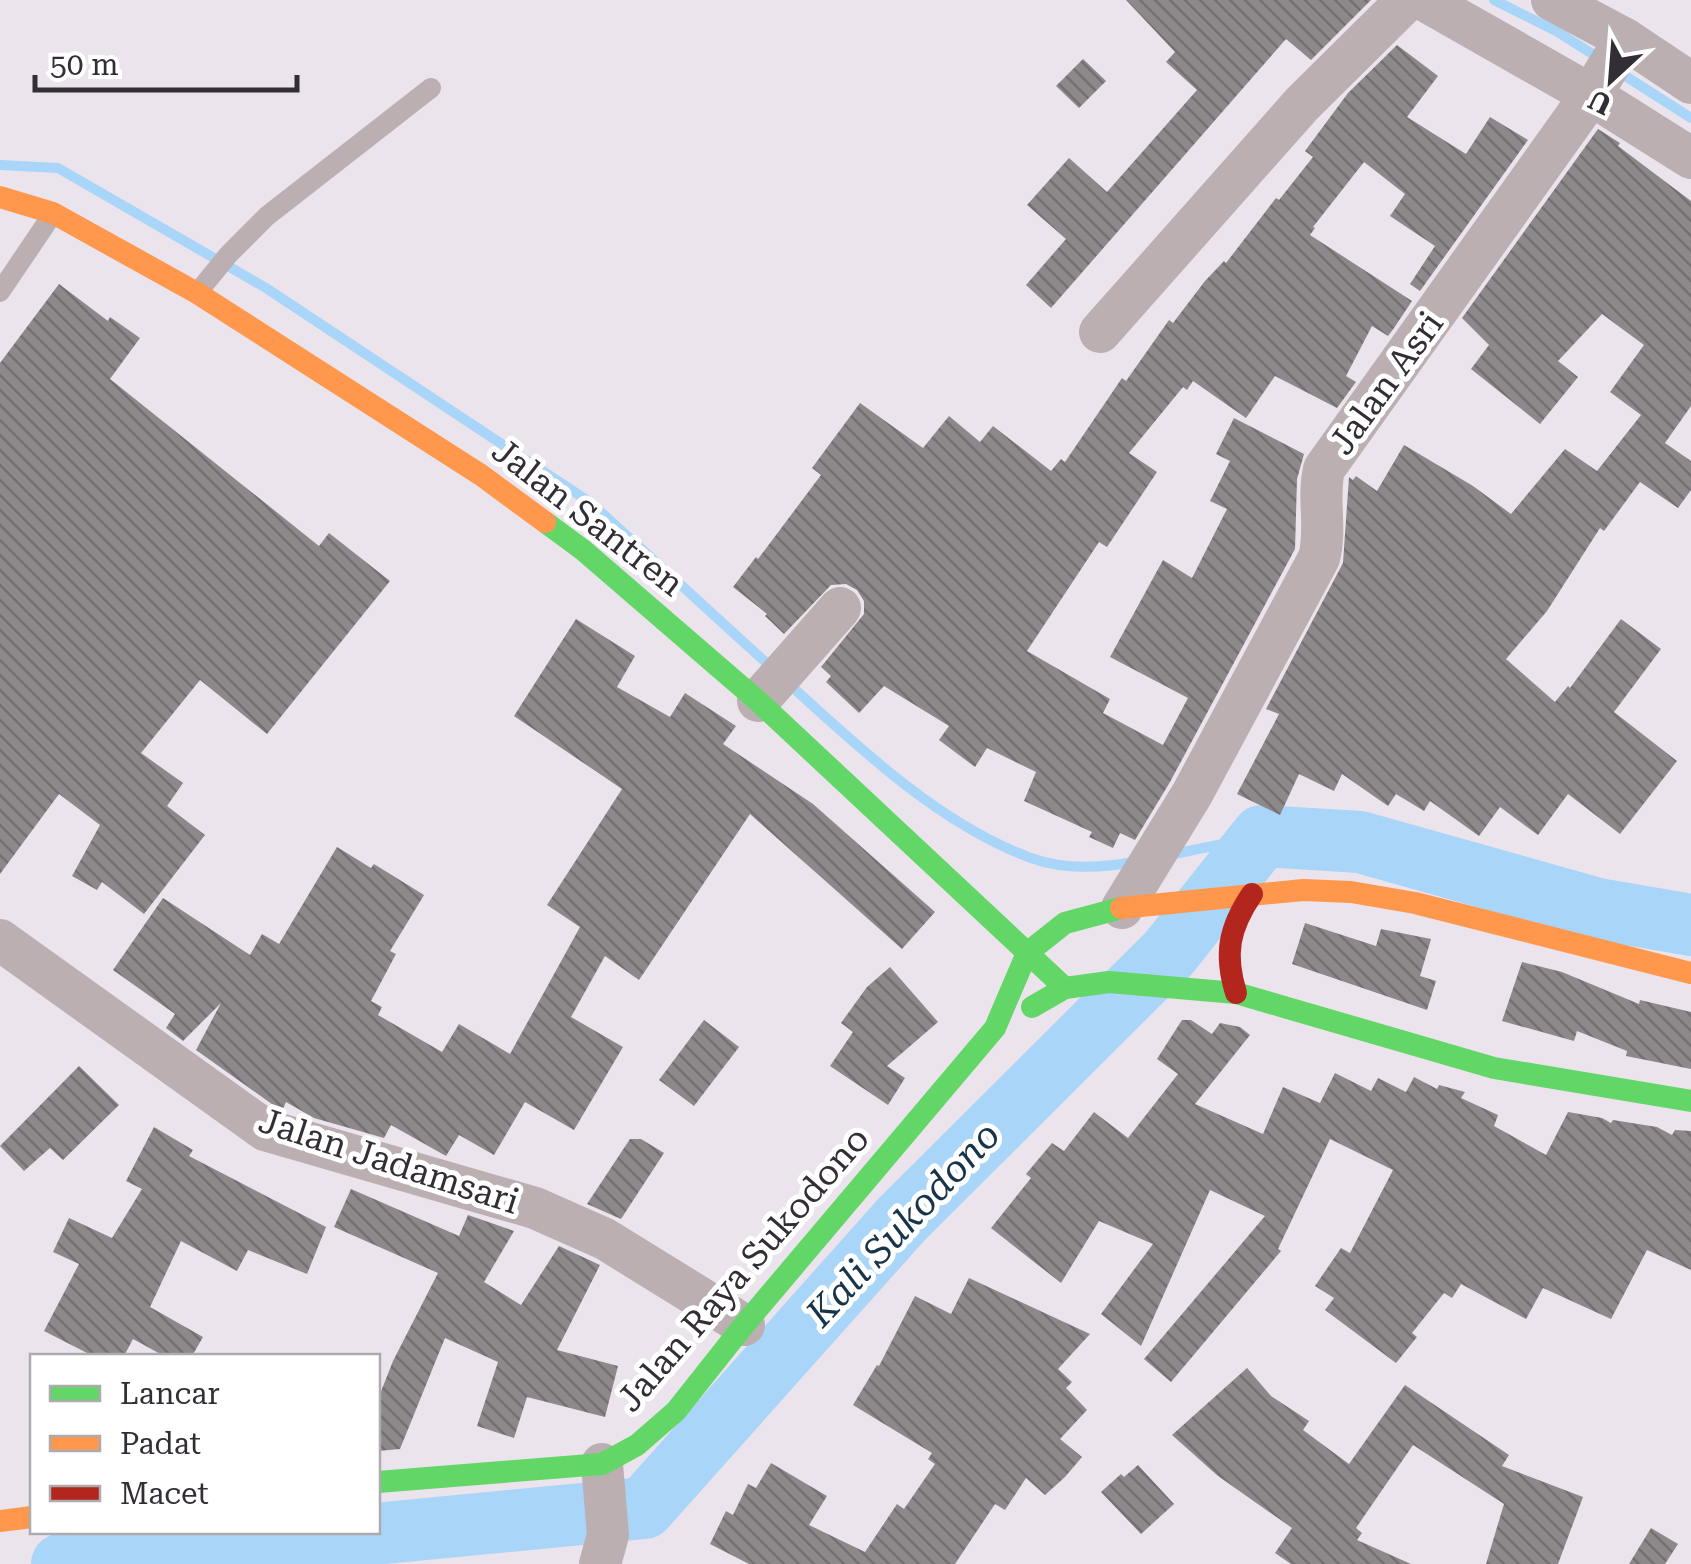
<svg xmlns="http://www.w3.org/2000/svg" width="1691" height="1564" font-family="'Roboto Serif',serif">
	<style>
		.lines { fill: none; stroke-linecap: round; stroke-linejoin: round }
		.stream { stroke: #a8d5f8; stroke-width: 10 }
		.river { stroke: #a8d5f8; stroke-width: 62 }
		.building { fill: url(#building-back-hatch) }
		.lane { stroke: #bbafb2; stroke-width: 20 }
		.street { stroke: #bbafb2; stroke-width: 42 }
		.fast { stroke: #63d668; stroke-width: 22 }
		.slow { stroke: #ff974d; stroke-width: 22 }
		.jam { stroke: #b3261e; stroke-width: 22 }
		.labels { text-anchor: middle; stroke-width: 10; stroke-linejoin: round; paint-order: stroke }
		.street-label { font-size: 35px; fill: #332e35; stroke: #fff }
		.water-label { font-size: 38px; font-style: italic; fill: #173448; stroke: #fff }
	</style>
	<defs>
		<pattern id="building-back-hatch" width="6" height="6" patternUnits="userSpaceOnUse" patternTransform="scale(2.5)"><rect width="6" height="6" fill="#8d8889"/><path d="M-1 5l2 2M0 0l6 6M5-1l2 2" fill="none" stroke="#747071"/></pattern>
	</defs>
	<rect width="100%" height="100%" fill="#ebe4ed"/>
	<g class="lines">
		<!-- stream -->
		<g class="stream">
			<polyline points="1494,0 1556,31 1602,60"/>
			<polyline points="1616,70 1691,118"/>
			<polyline points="0,165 58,168 266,288 591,503 773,669"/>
			<path d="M789 684C859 748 941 825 1031 858 1064 870 1104 868 1138 861"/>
			<polyline points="1169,855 1262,836"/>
		</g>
		<!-- river -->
		<polyline class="river" points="62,1564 644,1508 902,1219 1169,953 1262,836 1360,842 1598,909 1691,925"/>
	</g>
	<!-- building -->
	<g class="building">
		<polygon points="1126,0 1371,0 1311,60 1286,39 1051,308 1026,285 1066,239 1027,205 1069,158 1107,192 1197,90 1166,62 1175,52"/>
		<polygon points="1397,45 1438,76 1407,117 1466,154 1490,117 1528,140 1420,291 1410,284 1435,246 1390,216 1405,194 1364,162 1313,227 1315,228 1310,235 1412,301 1394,328 1388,336 1372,326 1346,376 1356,382 1337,408 1275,376 1246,418 1193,381 1187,390 1183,387 1129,453 1157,472 1107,547 1099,542 1027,651 1110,699 1103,713 1163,745 1188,698 1110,657 1163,560 1192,578 1227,509 1210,501 1230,461 1216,454 1234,418 1304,454 1297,479 1295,549 1170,782 1135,840 1120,833 1113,848 1089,837 1092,832 1024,801 1036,772 987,748 975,767 939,740 949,726 884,686 859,713 826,682 831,676 821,667 864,614 864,601 857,590 846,584 831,585 784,634 765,616 767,614 733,587 756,557 758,559 821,475 812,468 860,403 923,448 949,416 980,442 993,426 1051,471 1061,459 1065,462 1122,378 1126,381 1169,320 1173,323 1205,281 1224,261 1226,263 1276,198 1279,200 1313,157 1305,151 1348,93"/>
		<polygon points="1083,59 1106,81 1079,108 1056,86"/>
		<polygon points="1598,129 1620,143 1618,146 1691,201 1691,406 1665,443 1691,461 1691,490 1678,508 1640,482 1604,531 1600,528 1547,611 1506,659 1555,702 1568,686 1570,688 1621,619 1661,649 1614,712 1677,761 1620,834 1568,794 1538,835 1500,807 1479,836 1430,801 1424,811 1396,794 1388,806 1342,774 1334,791 1299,774 1280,815 1237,794 1279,714 1266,709 1343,563 1349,477 1353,480 1356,476 1377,491 1404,445 1473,486 1511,514 1565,449 1597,471 1641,415 1610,392 1644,345 1602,314 1558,361 1578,377 1540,424 1471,369 1489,345 1462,318"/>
		<polygon points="59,284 108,321 110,317 140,338 110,379 319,546 329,533 390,581 267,734 200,680 141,753 183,783 167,806 205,835 144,914 102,882 97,890 72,876 100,825 59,794 0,874 0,363"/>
		<polygon points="576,619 635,656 617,687 670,717 685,693 736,726 723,744 813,804 935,912 902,949 750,814 639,980 605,956 571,1017 623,1047 574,1130 525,1102 494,1155 459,1135 446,1156 391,1125 384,1138 314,1118 286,1102 283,1109 276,1107 196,1050 221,1003 183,1041 166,1028 175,1014 113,970 163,898 250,955 262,934 279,944 337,847 371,868 374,864 424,895 390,951 396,954 371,1001 382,1007 378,1015 442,1052 459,1024 510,1054 580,927 547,905 622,789 514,716"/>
		<polygon points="1305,923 1376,946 1381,929 1431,939 1420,976 1436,981 1427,1010 1292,964"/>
		<polygon points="1522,962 1562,972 1639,1004 1640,1000 1691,1012 1691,1069 1626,1056 1627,1051 1577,1031 1574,1041 1502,1021"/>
		<polygon points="890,967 938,1022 887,1066 905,1078 888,1105 830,1066 853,1032 841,1023 867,987"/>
		<polygon points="704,1020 739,1047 694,1106 659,1080"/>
		<polygon points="1182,1020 1191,1020 1212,1034 1220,1023 1240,1027 1250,1035 1195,1104 1263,1134 1283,1087 1320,1103 1335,1073 1371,1091 1378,1078 1406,1092 1414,1077 1437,1089 1439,1085 1465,1092 1461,1098 1498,1115 1494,1126 1546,1155 1568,1112 1602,1118 1611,1123 1613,1120 1657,1127 1672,1135 1675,1130 1691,1131 1691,1270 1647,1250 1611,1319 1543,1288 1526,1319 1461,1284 1452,1298 1444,1293 1412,1333 1417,1337 1396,1363 1325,1310 1334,1298 1315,1286 1341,1248 1350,1253 1393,1170 1330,1139 1278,1249 1281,1251 1171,1382 1144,1359 1265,1216 1210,1190 1141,1346 1101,1314 1153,1244 1099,1221 1061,1283 991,1228 1031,1178 1026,1174 1052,1143 1064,1151 1094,1112 1128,1138 1178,1074 1157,1059"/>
		<polygon points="79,1066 119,1105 63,1160 50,1148 24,1171 0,1146"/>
		<polygon points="154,1127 193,1150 189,1156 326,1227 307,1274 248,1250 237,1271 181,1241 150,1307 203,1337 192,1356 164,1356 133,1339 124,1356 93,1356 44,1331 79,1264 53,1252 69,1218 112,1238 142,1189 126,1181"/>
		<polygon points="630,1139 641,1139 664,1153 621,1219 587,1204"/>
		<polygon points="351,1189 459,1236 468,1215 514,1231 484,1282 521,1305 559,1246 600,1265 557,1350 618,1366 605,1417 527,1397 514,1438 477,1426 498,1362 445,1338 400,1449 378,1451 378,1399 393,1361 438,1273 334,1227"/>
		<polygon points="969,1278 1090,1334 1058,1369 1072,1382 1066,1388 1087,1410 1060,1439 1082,1457 1065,1477 1045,1495 1026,1478 1005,1510 995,1504 955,1564 749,1564 710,1544 726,1511 733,1515 748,1484 756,1488 771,1463 827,1496 809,1525 865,1552 897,1504 904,1509 935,1464 928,1459 932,1453 853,1405 877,1365 879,1366 915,1296 951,1314"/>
		<polygon points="1247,1368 1271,1396 1309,1421 1303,1430 1349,1464 1405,1385 1509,1455 1502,1466 1583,1497 1558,1564 1486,1564 1504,1504 1413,1445 1356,1528 1362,1533 1357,1540 1411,1564 1291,1564 1275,1553 1292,1528 1218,1476 1172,1435"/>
		<polygon points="1138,1465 1174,1504 1141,1534 1101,1492 1121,1474 1124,1477"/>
		<polygon points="1651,1528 1678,1544 1665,1564 1629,1564"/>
	</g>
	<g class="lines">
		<!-- lane -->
		<g class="lane">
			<polyline points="0,292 52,215"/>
			<polyline points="198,292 229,254 267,216 431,88"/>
		</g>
		<!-- street -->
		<g class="street">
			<polyline points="1424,0 1591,95 1691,158"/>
			<polyline points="1552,0 1625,39 1691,83"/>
			<polyline points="1100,332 1302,104 1407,0"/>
			<polyline points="758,701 840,608"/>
			<path d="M1122 908 1192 794 1319 558C1327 528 1317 499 1324 469L1591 95 1625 39"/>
			<polyline points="0,940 265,1130 535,1208 605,1239 744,1325"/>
			<polyline points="600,1564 608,1535 602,1464"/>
		</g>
		<!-- fast -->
		<g class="fast">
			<polyline points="545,522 583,550 758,701 1065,988"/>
			<polyline points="1032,1007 1065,988 1109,982 1236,993 1494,1068 1691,1101"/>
			<polyline points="378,1482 602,1464 637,1445 676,1411 744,1325 995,1028 1027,953 1065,923 1121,908"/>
		</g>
		<!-- slow -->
		<g class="slow">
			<polyline points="0,197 53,213 197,293 481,475 545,522"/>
			<polyline points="1121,908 1303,890 1351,892 1415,903 1691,973"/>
			<polyline points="0,1521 32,1517"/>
		</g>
		<!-- jam -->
		<path class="jam" d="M1236 993C1224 954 1229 928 1252 894"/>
	</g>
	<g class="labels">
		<!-- street labels -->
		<g class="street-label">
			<text transform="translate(1386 383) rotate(-54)" y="12">Jalan Asri</text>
			<text transform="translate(588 517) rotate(38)" y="12">Jalan Santren</text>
			<text transform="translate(389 1161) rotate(18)" y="12">Jalan Jadamsari</text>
			<text transform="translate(743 1269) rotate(-49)" y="12">Jalan Raya Sukodono</text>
		</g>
		<!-- water labels -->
		<g class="water-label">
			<text transform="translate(903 1224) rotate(-47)" y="13">Kali Sukodono</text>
		</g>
	</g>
	<!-- legend -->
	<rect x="30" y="1354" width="350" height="180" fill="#ffffff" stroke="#adabae" stroke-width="2.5"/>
	<rect x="50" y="1386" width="50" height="15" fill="#63d668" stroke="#adabae" stroke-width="2.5"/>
	<text x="120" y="1404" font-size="30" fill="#332e35">Lancar</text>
	<rect x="50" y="1436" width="50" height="15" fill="#ff974d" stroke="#adabae" stroke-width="2.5"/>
	<text x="120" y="1454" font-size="30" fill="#332e35">Padat</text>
	<rect x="50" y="1486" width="50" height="15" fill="#b3261e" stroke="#adabae" stroke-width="2.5"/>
	<text x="120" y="1504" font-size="30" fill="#332e35">Macet</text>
	<!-- north arrow -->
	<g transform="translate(1611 80) rotate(206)" stroke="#ffffff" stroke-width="8" paint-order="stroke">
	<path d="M0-8L18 38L0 25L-18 38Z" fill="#332e35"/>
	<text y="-15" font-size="28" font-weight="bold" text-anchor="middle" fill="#332e35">U</text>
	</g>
	<!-- scale -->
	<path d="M35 75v15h262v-15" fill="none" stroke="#332e35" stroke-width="5"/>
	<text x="50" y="75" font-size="30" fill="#332e35" stroke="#ffffff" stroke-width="8" paint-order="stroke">50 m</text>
</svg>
